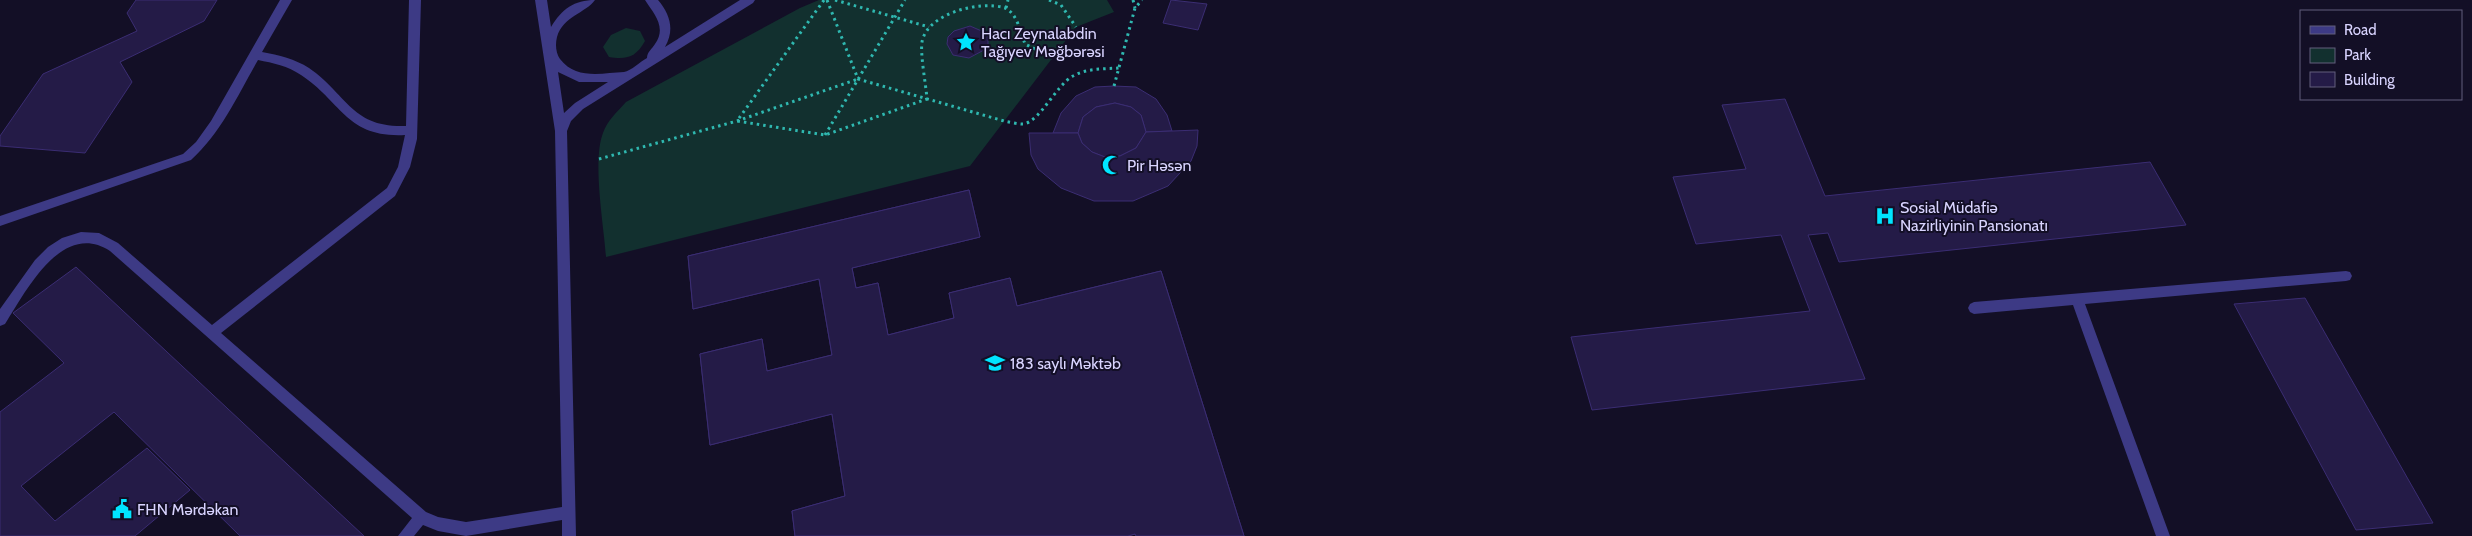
<svg xmlns="http://www.w3.org/2000/svg" width="2472" height="536" font-family="Cabin,sans-serif">
	<style>
		.green { fill: #12302f }
		.building { fill: #241b47; stroke: #3b2d73; fill-rule: evenodd }
		.lines { fill: none; stroke-linecap: round; stroke-linejoin: round }
		.path { stroke: #2fb8b0; stroke-width: 3; stroke-dasharray: 2.5 4; stroke-linecap: butt }
		.minor { fill: #3d3a85; fill-rule: evenodd }
		.labels { text-anchor: middle; stroke-width: 4; stroke-linejoin: round; paint-order: stroke }
		.poi-label { font-size: 16px; fill: #d9d4ff; stroke: #130f26; text-anchor: start }
	</style>
	<rect width="100%" height="100%" fill="#130f26"/>
	<!-- green -->
	<g class="green">
		<path d="M819 0H1107L1114 12 1076 27 970 166 606 257C604 226 592 161 603 133 607 121 617 112 626 102L800 8Z"/>
		<path d="M626 28 640 31 645 41C636 57 627 60 609 57L603 47 611 35Z"/>
	</g>
	<!-- building -->
	<g class="building">
		<polygon points="136,0 217,0 204,21 120,62 132,82 85,153 0,146 0,136 43,74 137,31 127,13"/>
		<polygon points="1171,0 1207,4 1198,30 1163,23"/>
		<polygon points="970,26 984,32 988,37 988,44 984,50 969,58 953,55 947,44 948,37 954,31"/>
		<polygon points="1114,86 1136,87 1156,99 1167,115 1172,131 1146,132 1141,115 1131,107 1115,103 1096,107 1083,117 1078,133 1053,133 1061,113 1076,96 1095,87"/>
		<polygon points="1785,99 1825,196 2150,162 2186,225 1839,262 1828,233 1808,235 1865,379 1592,410 1571,337 1810,311 1781,235 1696,244 1673,177 1746,169 1722,105"/>
		<polygon points="1115,103 1131,107 1141,115 1146,132 1136,148 1120,156 1105,157 1092,152 1082,143 1078,133 1083,117 1096,107"/>
		<polygon points="1198,130 1197,146 1191,161 1168,186 1133,201 1094,201 1061,188 1038,169 1031,155 1029,133 1078,133 1082,143 1092,152 1105,157 1120,156 1136,148 1146,132"/>
		<path d="M969 190 980 237 852 268 856 288 878 283 888 335 954 318 949 293 1010 278 1017 306 1161 271 1244 536H1136L1135 534 1128 536H795L792 511 845 496 832 414 710 445 700 354 762 339 767 371 832 355 819 279 693 309 688 256ZM1076 314 1118 471 946 518 921 392 1044 360 1035 325Z"/>
		<polygon points="969,190 980,237 852,268 856,288 878,283 888,335 954,318 949,293 1010,278 1017,306 1161,271 1244,536 1136,536 1135,534 1128,536 795,536 792,511 845,496 832,414 710,445 700,354 762,339 767,371 832,355 819,279 693,309 688,256"/>
		<polygon points="76,267 364,536 240,536 114,412 21,486 55,521 147,448 190,490 135,536 0,536 0,412 64,363 13,313"/>
		<polygon points="2305,298 2433,523 2356,530 2234,304"/>
	</g>
	<g class="lines">
		<!-- path -->
		<g class="path">
			<path d="M824 0 737 121 825 135 927 99C926 85 920 54 922 42 927 13 981 0 1005 8 1017 13 1021 33 1025 44L1053 58"/>
			<path d="M827 0 858 79 1004 121C1010 122 1017 124 1023 124 1040 122 1056 85 1073 76 1087 68 1104 69 1119 68"/>
			<polyline points="835,0 929,27"/>
			<polyline points="1049,0 1061,5 1076,27"/>
			<polyline points="1133,0 1135,8"/>
			<polyline points="1006,8 1008,0"/>
			<polyline points="1114,86 1135,8 1142,0"/>
			<polyline points="825,135 905,0"/>
			<polyline points="599,159 737,121 858,79"/>
		</g>
		<!-- minor -->
		<g class="minor">
			<path d="M280 0H292L262 52C279 55 295 59 309 68 347 94 351 128 406 126L409 0H421L417 139 410 167 395 196 221 333 426 512 438 517 466 522 562 507 555 131 535 0H547L551 27C562 9 574 0 595 0 586 13 563 16 557 37 555 45 556 53 560 59 576 80 602 73 624 72 631 71 641 61 647 58 647 52 652 49 655 44 667 27 654 14 645 0H658C670 14 675 30 665 47L740 0H755L753 3 583 109 571 121 567 131 576 536H562V520L466 536 438 531 423 525 414 536H398L412 518 110 251C62 220 26 291 5 324L0 326V309L35 260 48 247 62 238 81 232 99 233 118 243 212 325 387 188 398 167 405 135C346 138 342 102 301 75 288 66 273 63 258 60 238 95 221 133 191 160L0 226V216L183 154 196 142 211 121ZM558 72 579 82H608L575 103 564 113Z"/>
			<polygon points="2346,271 2350,272 2352,276 2350,280 2346,281 2085,304 2170,536 2156,536 2073,305 1974,314 1970,312 1968,308 1970,304 1974,302"/>
		</g>
	</g>
	<!-- icons -->
	<defs>
		<symbol id="sight-bare" viewBox="-9 -9 18 18"><path d="M0-6L1.8-2.2L6-1.7L2.9 1.2L3.7 5.4L0 3.3L-3.7 5.4L-2.9 1.2L-6-1.7L-1.8-2.2Z" fill="#00e5ff" stroke="#130f26" stroke-width="2.5" paint-order="stroke"/></symbol>
		<symbol id="mosque-bare" viewBox="-9 -9 18 18"><path d="M3.5-4.9A6 6 0 1 0 3.5 4.9A5 5 0 1 1 3.5-4.9Z" fill="#00e5ff" stroke="#130f26" stroke-width="2.5" paint-order="stroke"/></symbol>
		<symbol id="hospital-bare" viewBox="-9 -9 18 18"><path d="M-5-5h3v3.5h4V-5h3V5h-3V1.5h-4V5h-3Z" fill="#00e5ff" stroke="#130f26" stroke-width="2.5" paint-order="stroke"/></symbol>
		<symbol id="school-bare" viewBox="-9 -9 18 18"><path d="M0-5L7-2L0 1L-7-2ZM-4 1L0 2.5L4 1V4Q0 6-4 4Z" fill="#00e5ff" stroke="#130f26" stroke-width="2.5" paint-order="stroke"/></symbol>
		<symbol id="civic-bare" viewBox="-9 -9 18 18"><path d="M-.6-6.5H3V-4.5H.6V-3L4-1V1h2V6H-6V1h2V-1L-.6-3ZM-1.2 2.5V6h2.4V2.5Z" fill="#00e5ff" stroke="#130f26" stroke-width="2.5" paint-order="stroke"/></symbol>
	</defs>
	<g fill-rule="evenodd">
		<use href="#sight-bare" x="952" y="28" width="28" height="28"/>
		<use href="#mosque-bare" x="1098" y="151" width="28" height="28"/>
		<use href="#hospital-bare" x="1871" y="202" width="28" height="28"/>
		<use href="#school-bare" x="981" y="349" width="28" height="28"/>
		<use href="#civic-bare" x="108" y="495" width="28" height="28"/>
	</g>
	<g class="labels">
		<!-- poi labels -->
		<g class="poi-label">
			<text x="981" y="39">Hacı Zeynalabdin<tspan x="981" dy="18">Tağıyev Məğbərəsi</tspan></text>
			<text x="1127" y="171">Pir Həsən</text>
			<text x="1900" y="213">Sosial Müdafiə<tspan x="1900" dy="18">Nazirliyinin Pansionatı</tspan></text>
			<text x="1010" y="369">183 saylı Məktəb</text>
			<text x="137" y="515">FHN Mərdəkan</text>
		</g>
	</g>
	<!-- legend -->
	<rect x="2300" y="10" width="162" height="90" fill="#130f26" stroke="#625e7d"/>
	<rect x="2310" y="26" width="25" height="8" fill="#3d3a85" stroke="#625e7d"/>
	<text x="2344" y="35" font-size="15" fill="#d9d4ff">Road</text>
	<rect x="2310" y="48" width="25" height="15" fill="#12302f" stroke="#625e7d"/>
	<text x="2344" y="60" font-size="15" fill="#d9d4ff">Park</text>
	<rect x="2310" y="72" width="25" height="15" fill="#241b47" stroke="#625e7d"/>
	<text x="2344" y="85" font-size="15" fill="#d9d4ff">Building</text>
</svg>
